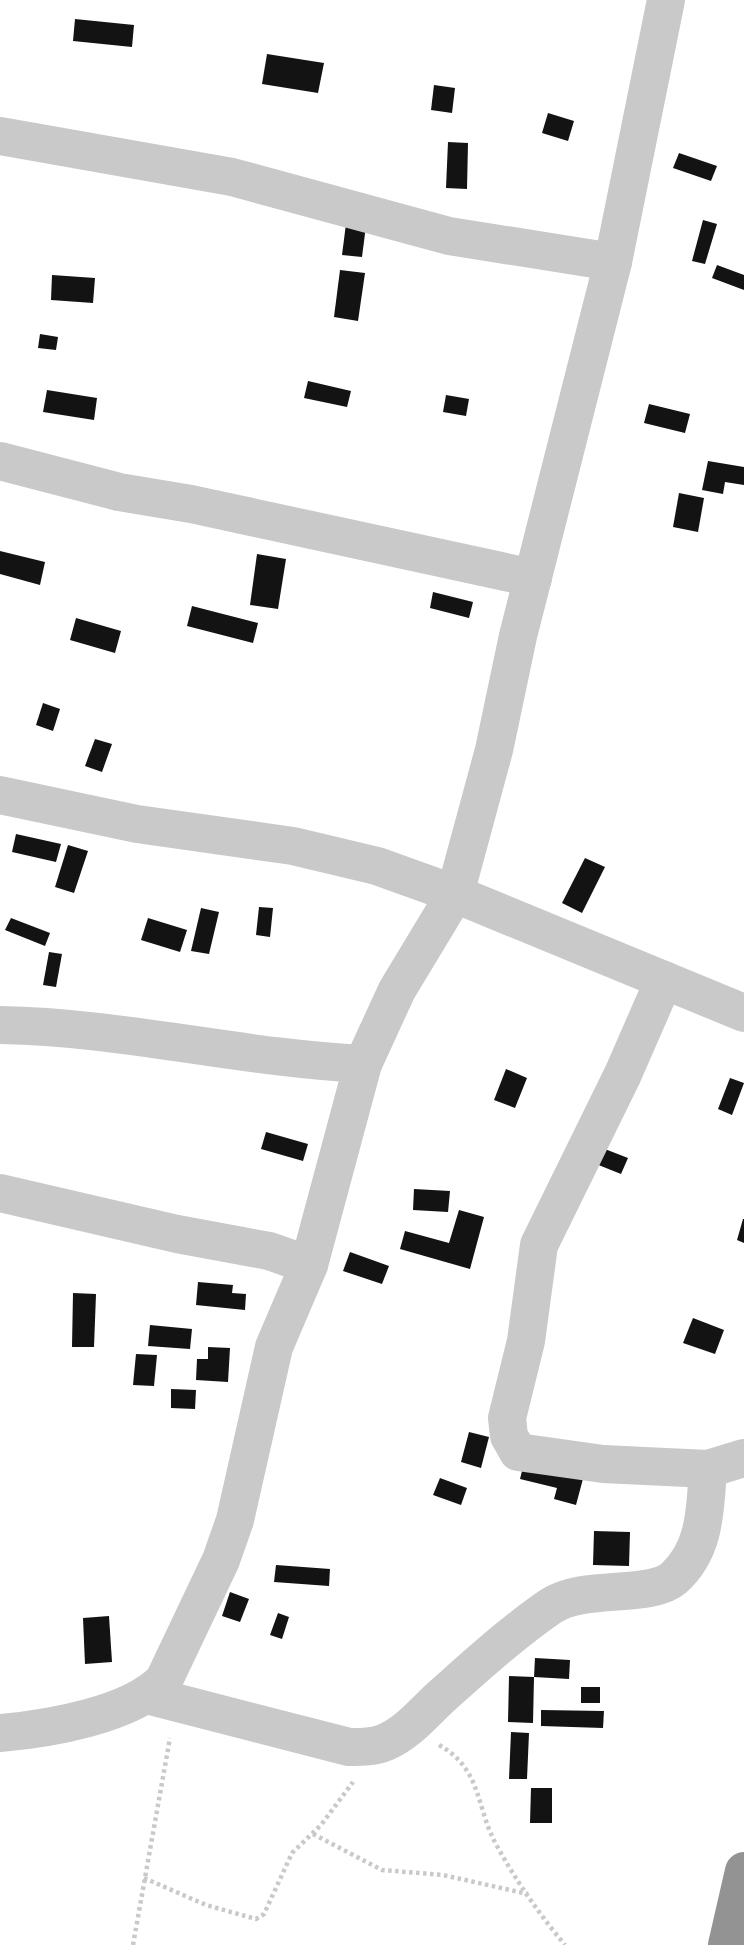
<svg xmlns="http://www.w3.org/2000/svg" width="744" height="1945" font-family="Roboto,sans-serif">
	<style>
		.building { fill: #131313 }
		.lines { fill: none; stroke-linecap: round; stroke-linejoin: round }
		.path { stroke: #c9c9c9; stroke-width: 4.5; stroke-dasharray: 3.5 3.5; stroke-linecap: butt }
		.minor { stroke: #c9c9c9; stroke-width: 38 }
		.highway { stroke: #939393; stroke-width: 38 }
	</style>
	<rect width="100%" height="100%" fill="#fff"/>
	<!-- building -->
	<g class="building">
		<polygon points="75,19 134,25 132,47 73,41"/>
		<polygon points="267,54 324,63 318,93 262,84"/>
		<polygon points="434,85 455,88 452,113 431,110"/>
		<polygon points="548,113 574,121 568,141 542,133"/>
		<polygon points="448,142 468,143 467,189 446,188"/>
		<polygon points="679,153 717,166 711,181 673,168"/>
		<polygon points="347,216 367,218 362,257 342,255"/>
		<polygon points="703,220 717,224 705,264 692,261"/>
		<polygon points="717,265 744,275 744,290 712,278"/>
		<polygon points="340,270 365,273 358,321 334,317"/>
		<polygon points="52,275 95,278 93,303 51,300"/>
		<polygon points="40,334 58,337 56,350 38,348"/>
		<polygon points="308,381 351,391 347,407 304,398"/>
		<polygon points="47,390 97,398 94,420 43,412"/>
		<polygon points="446,395 469,399 466,416 443,412"/>
		<polygon points="649,404 690,414 685,433 644,423"/>
		<polygon points="708,461 744,467 744,485 725,482 723,494 702,490"/>
		<polygon points="679,493 704,498 698,532 673,527"/>
		<polygon points="0,551 45,562 40,585 0,574"/>
		<polygon points="257,554 286,559 278,609 250,605"/>
		<polygon points="433,592 473,602 469,618 430,608"/>
		<polygon points="192,606 258,623 253,643 187,626"/>
		<polygon points="76,618 121,631 115,653 70,640"/>
		<polygon points="43,703 60,709 53,731 36,725"/>
		<polygon points="95,739 112,744 102,772 85,766"/>
		<polygon points="16,834 61,844 56,862 12,852"/>
		<polygon points="68,845 88,851 74,893 55,887"/>
		<polygon points="585,858 605,867 582,913 562,903"/>
		<polygon points="259,907 273,908 270,937 256,935"/>
		<polygon points="201,908 219,912 209,954 191,951"/>
		<polygon points="11,918 50,933 45,946 5,930"/>
		<polygon points="148,918 187,930 180,952 141,940"/>
		<polygon points="49,952 62,954 56,987 43,985"/>
		<polygon points="506,1069 527,1078 515,1108 494,1100"/>
		<polygon points="730,1078 744,1083 732,1115 718,1109"/>
		<polygon points="266,1132 308,1144 303,1161 261,1149"/>
		<polygon points="592,1144 628,1158 621,1174 586,1160"/>
		<polygon points="414,1189 450,1191 448,1212 413,1210"/>
		<polygon points="459,1210 484,1217 470,1269 400,1249 405,1231 449,1243"/>
		<polygon points="743,1219 744,1219 744,1243 737,1240"/>
		<polygon points="350,1252 389,1266 382,1284 343,1271"/>
		<polygon points="198,1282 233,1285 232,1293 246,1294 245,1310 196,1305"/>
		<polygon points="73,1293 96,1294 94,1347 72,1347"/>
		<polygon points="693,1318 724,1330 715,1354 683,1343"/>
		<polygon points="150,1325 192,1329 190,1349 148,1346"/>
		<polygon points="208,1347 230,1348 228,1382 196,1380 197,1359 208,1359"/>
		<polygon points="136,1354 157,1355 154,1386 133,1385"/>
		<polygon points="171,1389 196,1390 195,1409 171,1408"/>
		<polygon points="469,1432 489,1437 481,1468 461,1462"/>
		<polygon points="525,1459 584,1475 576,1505 554,1499 557,1488 520,1479"/>
		<polygon points="440,1478 467,1488 461,1505 433,1495"/>
		<polygon points="594,1531 630,1532 629,1566 593,1565"/>
		<polygon points="276,1565 330,1569 329,1586 274,1582"/>
		<polygon points="230,1592 249,1599 240,1622 222,1616"/>
		<polygon points="278,1613 289,1617 282,1639 270,1635"/>
		<polygon points="109,1616 112,1662 85,1664 83,1618"/>
		<polygon points="535,1658 570,1660 569,1679 534,1677"/>
		<polygon points="509,1676 534,1677 533,1723 508,1722"/>
		<rect x="581" y="1687" width="19" height="16"/>
		<polygon points="541,1710 604,1711 603,1728 541,1726"/>
		<polygon points="511,1732 529,1733 527,1779 509,1779"/>
		<polygon points="531,1788 552,1788 552,1823 530,1823"/>
	</g>
	<g class="lines">
		<!-- path -->
		<g class="path">
			<path d="M439 1745C483 1770 475 1807 497 1846 516 1881 540 1915 565 1945"/>
			<polyline points="313,1834 382,1870 443,1875 528,1894"/>
			<polyline points="144,1878 206,1905 256,1919 264,1914 292,1853 321,1825 353,1782"/>
			<polyline points="133,1945 170,1738"/>
		</g>
		<!-- minor -->
		<g class="minor">
			<polyline points="0,136 232,177 449,236 613,262"/>
			<polyline points="0,461 119,492 191,504 533,578"/>
			<polyline points="0,795 137,824 293,846 377,866 455,894 744,1013"/>
			<polyline points="664,980 623,1074 539,1245 526,1341 507,1418 509,1436 518,1452 603,1464 708,1469 744,1458"/>
			<path d="M0 1025C122 1027 241 1058 363 1064"/>
			<polyline points="0,1193 177,1234 269,1251 309,1265"/>
			<path d="M147 1695 349 1747C362 1747 374 1747 386 1742 409 1732 425 1711 443 1695 478 1664 513 1632 551 1606 585 1584 650 1599 674 1578 706 1549 705 1509 708 1469"/>
			<path d="M0 1733C48 1729 131 1715 164 1680L221 1560 235 1520 274 1347 309 1265 363 1064 397 990 455 894 494 750 518 636 613 262 666 0"/>
		</g>
		<!-- highway -->
		<polyline class="highway" points="727,1945 744,1871"/>
	</g>
</svg>
